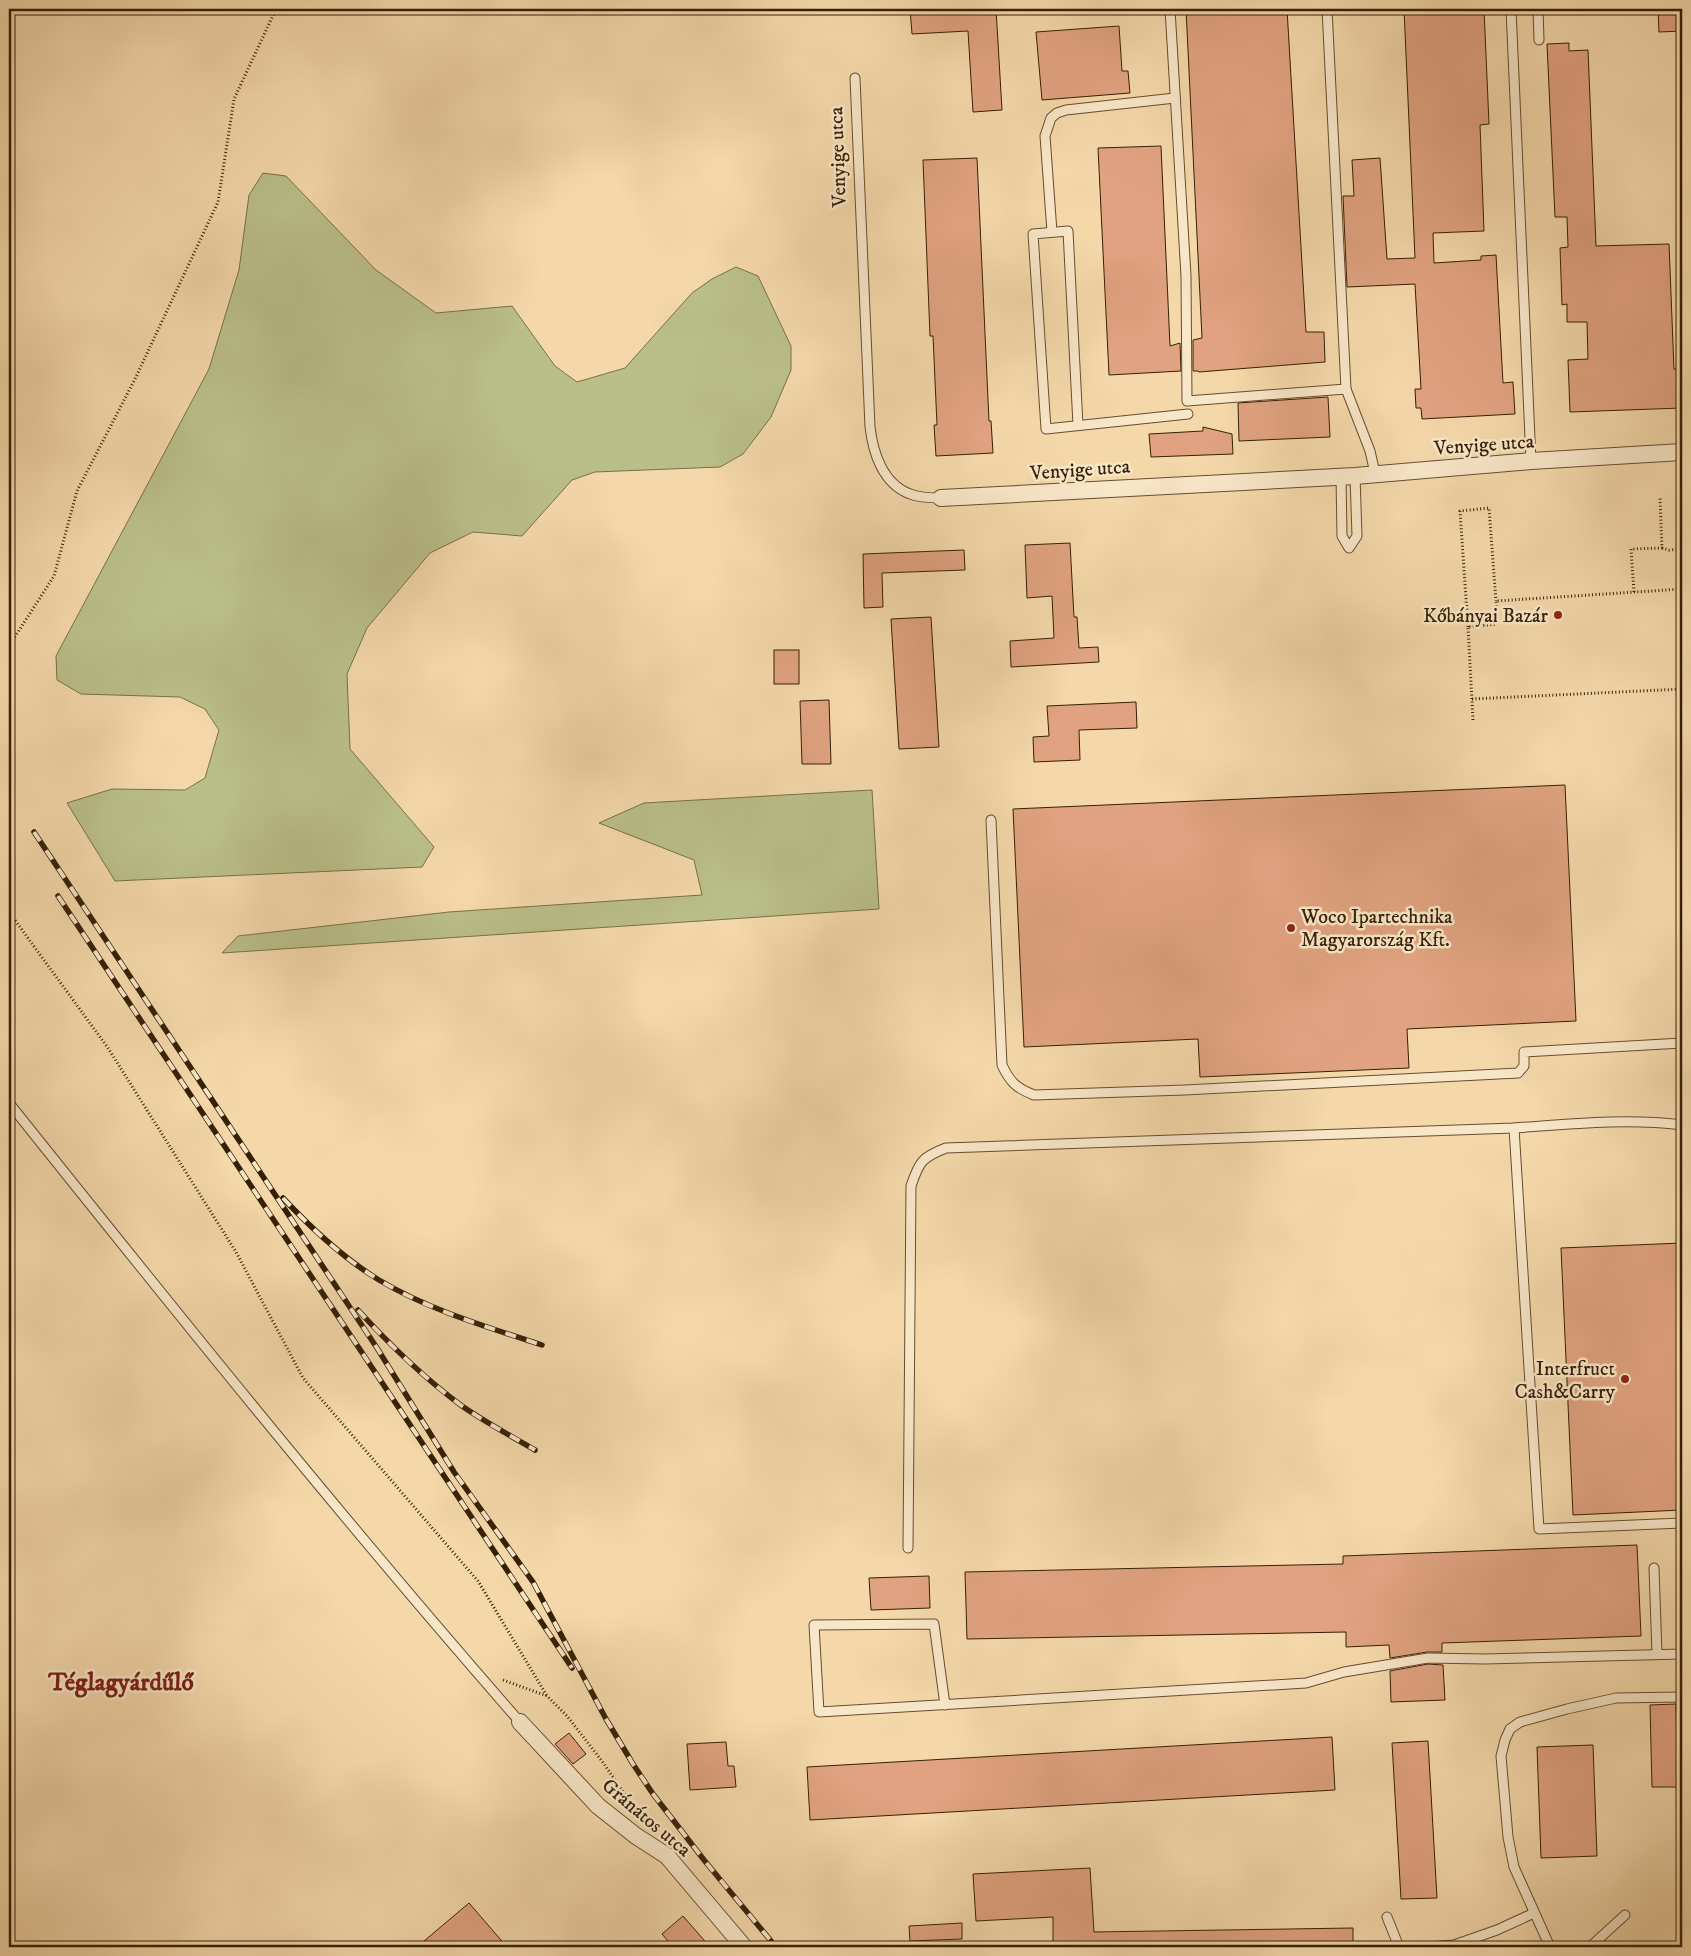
<svg xmlns="http://www.w3.org/2000/svg" width="1691" height="1956" font-family="'IM FELL DW Pica',serif">
	<style>
		.green { fill: #babf8a; stroke: #787047 }
		.building { fill: #e0a280; stroke: #362004 }
		.lines { fill: none; stroke-linecap: round; stroke-linejoin: round }
		.lane-casing { stroke: #664e2e; stroke-width: 11 }
		.street-casing { stroke: #664e2e; stroke-width: 18 }
		.path { stroke: #362004; stroke-width: 3; stroke-dasharray: 1 2.5; stroke-linecap: butt }
		.lane { stroke: #f8e6c8; stroke-width: 9 }
		.street { stroke: #f8e6c8; stroke-width: 16 }
		.rail-casing { stroke: #362004; stroke-width: 5.5 }
		.rail { stroke: #f8e6c8; stroke-width: 4; stroke-dasharray: 11; stroke-linecap: butt }
		.poi-dot { fill: #8f2418; stroke: #f8e6c8; stroke-width: 2 }
		.labels { text-anchor: middle; stroke-width: 5; stroke-linejoin: round; paint-order: stroke }
		.street-label { font-size: 20px; fill: #362004; stroke: #f8e6c8 }
		.poi-label { font-size: 20px; fill: #362004; stroke: #f8e6c8; text-anchor: end }
		.district-label { font-size: 25px; font-weight: bold; fill: #7a1f14; stroke: #f8e6c8 }
	</style>
	<rect width="100%" height="100%" fill="#f4d8aa"/>
	<filter id="stains"><feTurbulence type="fractalNoise" baseFrequency=".004" numOctaves="4"/><feColorMatrix values="0 0 0 0 .2 0 0 0 0 .09 0 0 0 0 .02 0 0 0 .5 -.17"/></filter>
	<radialGradient id="worn" r=".72"><stop offset=".6" stop-color="#630" stop-opacity="0"/><stop offset="1" stop-color="#630" stop-opacity=".3"/></radialGradient>
	<!-- green -->
	<g class="green">
		<polygon points="263,173 286,176 376,270 436,313 512,306 555,366 577,382 625,368 692,293 712,279 736,267 758,276 791,346 791,370 771,417 743,454 720,467 595,472 572,480 522,536 473,532 430,553 367,628 347,674 350,749 434,847 422,867 115,881 67,803 112,789 185,790 205,778 219,730 205,709 180,697 81,694 57,680 56,656 209,369 239,270 249,195"/>
		<polygon points="872,790 879,909 222,953 238,936 449,912 702,895 694,860 599,823 644,803"/>
	</g>
	<!-- building -->
	<g class="building">
		<polygon points="910,9 996,9 1002,110 973,112 968,31 912,34"/>
		<polygon points="1186,9 1287,9 1306,332 1324,332 1325,362 1199,372 1198,371 1193,371 1193,340 1202,338"/>
		<polygon points="1404,9 1484,9 1489,124 1480,125 1484,231 1433,233 1434,263 1481,260 1481,256 1496,255 1503,383 1513,382 1515,414 1422,419 1421,408 1416,408 1415,389 1421,389 1415,284 1347,287 1343,196 1354,196 1352,160 1380,158 1387,259 1415,258"/>
		<polygon points="1658,9 1682,9 1682,31 1659,32"/>
		<polygon points="1119,26 1122,71 1128,71 1130,93 1042,100 1036,32"/>
		<polygon points="1569,43 1569,51 1588,50 1596,246 1669,244 1674,369 1682,369 1682,408 1570,412 1568,360 1588,359 1587,322 1567,322 1567,304 1562,305 1560,248 1568,247 1567,217 1555,217 1547,44"/>
		<polygon points="1161,146 1170,346 1180,343 1181,371 1109,375 1098,148"/>
		<polygon points="977,158 989,421 991,421 993,453 936,456 934,425 937,425 933,336 930,336 923,160"/>
		<polygon points="1328,397 1330,437 1239,441 1238,403"/>
		<polygon points="1203,427 1232,434 1233,454 1151,457 1149,434 1203,431"/>
		<polygon points="1070,543 1074,617 1077,617 1079,648 1098,647 1099,662 1011,667 1010,641 1054,638 1052,596 1027,598 1025,545"/>
		<polygon points="964,550 965,570 882,573 883,607 864,608 863,554"/>
		<polygon points="931,617 939,747 899,749 891,619"/>
		<rect x="774" y="650" width="25" height="34"/>
		<polygon points="829,700 831,764 802,764 800,701"/>
		<polygon points="1136,702 1137,728 1079,730 1080,760 1034,762 1033,737 1049,736 1047,706"/>
		<polygon points="1565,785 1576,1021 1407,1029 1409,1068 1200,1077 1198,1039 1024,1047 1013,809"/>
		<polygon points="1682,1243 1682,1510 1573,1515 1561,1248"/>
		<polygon points="1637,1545 1641,1636 1442,1643 1442,1652 1427,1652 1390,1658 1389,1645 1346,1647 1346,1632 967,1639 965,1572 1343,1564 1343,1556"/>
		<polygon points="929,1576 930,1608 871,1610 869,1578"/>
		<polygon points="1428,1664 1443,1665 1445,1700 1391,1702 1390,1671"/>
		<polygon points="1676,1704 1678,1787 1652,1787 1650,1705"/>
		<polygon points="569,1733 586,1754 573,1764 555,1744"/>
		<polygon points="1332,1737 1335,1790 810,1820 807,1767"/>
		<polygon points="1428,1741 1437,1898 1401,1899 1392,1743"/>
		<polygon points="726,1742 728,1766 734,1766 736,1787 690,1790 687,1744"/>
		<polygon points="1593,1745 1597,1856 1541,1858 1537,1747"/>
		<polygon points="1090,1868 1094,1932 1353,1928 1353,1947 1053,1947 1053,1917 976,1921 973,1874"/>
		<polygon points="469,1903 507,1947 417,1947"/>
		<polygon points="683,1916 710,1947 673,1947 662,1934"/>
		<polygon points="962,1923 962,1939 910,1941 909,1926"/>
	</g>
	<g class="lines">
		<defs>
			<g id="lane">
				<polyline points="1170,9 1186,276 1187,401 1346,389"/>
				<polyline points="1327,9 1346,389 1370,451 1375,473"/>
				<polyline points="1511,9 1531,461"/>
				<polyline points="1538,9 1539,40"/>
				<path d="M855 78 870 427C873 453 883 484 910 494 920 498 931 498 941 498"/>
				<polyline points="1052,232 1045,136 1051,118 1057,113 1066,110 1175,98"/>
				<polyline points="1078,425 1068,231 1033,234 1046,429 1188,414"/>
				<polyline points="1341,476 1342,536 1349,548 1357,536 1355,476"/>
				<path d="M991 820 1002 1065C1010 1082 1016 1088 1034 1095L1185 1090 1518 1073 1524 1066V1052L1682 1043"/>
				<path d="M9 1103C176 1312 344 1521 520 1722"/>
				<polyline points="1514,1128 1539,1529 1682,1523"/>
				<path d="M908 1548 911 1186C919 1162 922 1157 946 1148L1514 1128C1570 1124 1627 1118 1682 1125"/>
				<polyline points="1654,1568 1657,1654"/>
				<polyline points="945,1705 934,1624 814,1625 819,1712 1306,1683 1344,1672 1428,1658 1484,1659 1682,1654"/>
				<polyline points="1387,1917 1399,1947"/>
				<polyline points="1427,1947 1454,1945 1497,1930 1534,1913"/>
				<polyline points="1550,1947 1514,1867 1508,1837 1501,1756 1505,1740 1510,1729 1520,1722 1567,1709 1616,1698 1682,1697"/>
				<polyline points="1590,1947 1625,1915"/>
			</g>
			<g id="street">
				<polyline points="941,498 1355,476 1531,461 1682,452"/>
				<polyline points="520,1722 598,1806 636,1836 667,1856 744,1947"/>
			</g>
		</defs>
		<!-- lane casing -->
		<use href="#lane" class="lane-casing"/>
		<!-- street casing -->
		<use href="#street" class="street-casing"/>
		<!-- path -->
		<g class="path">
			<polyline points="1662,548 1669,550 1682,549"/>
			<polyline points="1634,592 1631,549 1662,548 1660,498"/>
			<polyline points="1468,627 1460,511 1489,508 1496,601"/>
			<polyline points="9,646 54,576 77,491 135,379 218,202 234,99 276,9"/>
			<polyline points="1472,699 1682,689"/>
			<polyline points="1473,720 1468,627 1497,624 1496,601 1682,589"/>
			<polyline points="9,912 108,1048 236,1252 303,1378 478,1581 547,1696"/>
			<polyline points="503,1680 547,1696 567,1716 602,1761 638,1814"/>
		</g>
		<!-- lane -->
		<use href="#lane" class="lane"/>
		<!-- street -->
		<use href="#street" class="street"/>
		<defs>
			<g id="rail">
				<polyline points="34,832 377,1348 454,1472 533,1582 606,1719 633,1764 653,1794 704,1860 776,1947"/>
				<polyline points="58,896 572,1668"/>
				<path d="M283 1198C311 1228 343 1258 379 1280 429 1310 487 1327 542 1345"/>
				<path d="M358 1310C390 1345 424 1378 462 1406 485 1422 511 1436 535 1450"/>
			</g>
		</defs>
		<!-- rail casing -->
		<use href="#rail" class="rail-casing"/>
		<!-- rail -->
		<use href="#rail" class="rail"/>
	</g>
	<!-- markers -->
	<g class="poi-dot">
		<circle cx="1558" cy="615" r="5"/>
		<circle cx="1291" cy="928" r="5"/>
		<circle cx="1625" cy="1379" r="5"/>
	</g>
	<g class="labels">
		<!-- street labels -->
		<g class="street-label">
			<text transform="translate(837 157) rotate(-92)" y="7">Venyige utca</text>
			<text transform="translate(1484 444) rotate(-4)" y="7">Venyige utca</text>
			<text transform="translate(1080 469) rotate(-4)" y="7">Venyige utca</text>
			<text transform="translate(647 1817) rotate(40)" y="7">Gránátos utca</text>
		</g>
		<!-- poi labels -->
		<g class="poi-label">
			<text x="1548" y="622">Kőbányai Bazár</text>
			<text x="1301" y="923" text-anchor="start">Woco Ipartechnika<tspan x="1301" dy="23">Magyarország Kft.</tspan></text>
			<text x="1615" y="1375">Interfruct<tspan x="1615" dy="23">Cash&amp;Carry</tspan></text>
		</g>
		<!-- district labels -->
		<g class="district-label">
			<text x="121" y="1690">Téglagyárdűlő</text>
		</g>
	</g>
	<!-- margin -->
	<rect width="1691" height="1956" fill="none" stroke="#f4d8aa" stroke-width="30"/>
	<rect x="10" y="10" width="1671" height="1936" fill="none" stroke="#362004" stroke-width="2.5"/>
	<rect x="15" y="15" width="1661" height="1926" fill="none" stroke="#362004"/>
	<rect width="100%" height="100%" filter="url(#stains)"/>
	<rect width="100%" height="100%" fill="url(#worn)"/>
</svg>
